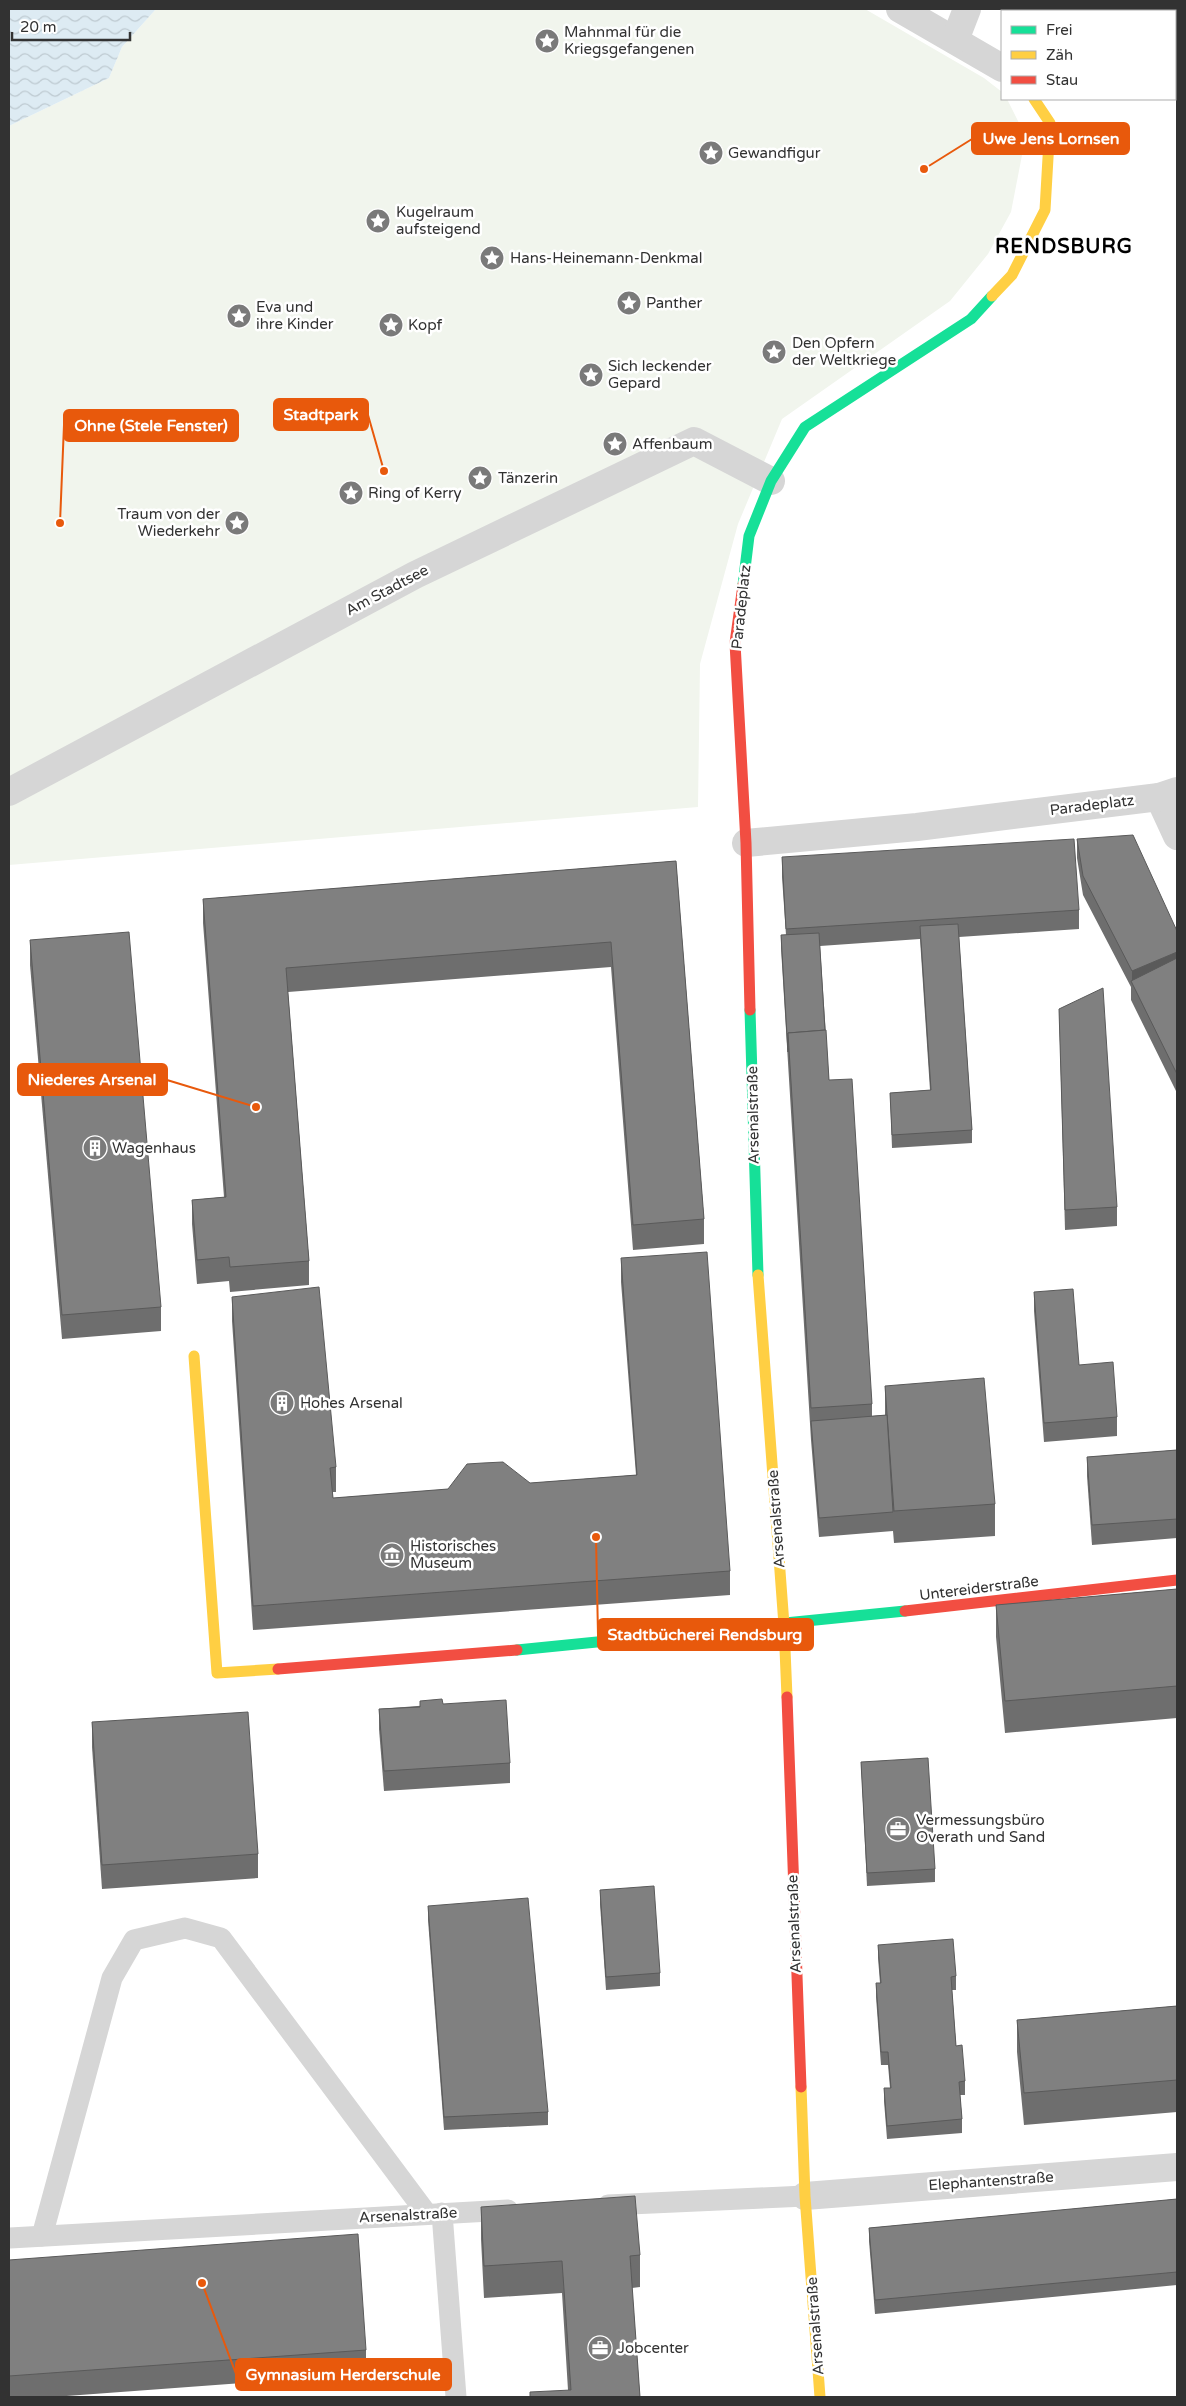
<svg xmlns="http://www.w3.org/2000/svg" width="1186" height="2406" font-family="'Varela Round',sans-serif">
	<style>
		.green { fill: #f1f5ed }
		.water { fill: url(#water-waves) }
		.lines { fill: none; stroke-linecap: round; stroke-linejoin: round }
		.lane { stroke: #d6d6d6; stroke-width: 21 }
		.street { stroke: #d6d6d6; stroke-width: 28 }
		.fast { stroke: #16e098; stroke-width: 11 }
		.slow { stroke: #ffcf43; stroke-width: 11 }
		.jam { stroke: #f24e42; stroke-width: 11 }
		.wall { fill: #6e6e6e }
		.shaded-wall { fill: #5a5a5a }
		.building { fill: #808080; stroke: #5a5a5a }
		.labels { text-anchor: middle; stroke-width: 5; stroke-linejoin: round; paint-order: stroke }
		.poi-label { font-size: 15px; fill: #323232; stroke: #fff; text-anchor: start }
		.street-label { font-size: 15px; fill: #323232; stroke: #fff }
		.district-label { font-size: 20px; font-weight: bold; letter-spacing: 1px; fill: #000; stroke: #fff }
		.leader { fill: none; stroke: #e8590c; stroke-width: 2 }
		.callout-dot { fill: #e8590c; stroke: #fff; stroke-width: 2 }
		.callout { fill: #e8590c; stroke: #e8590c; stroke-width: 2 }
		.callout-label { font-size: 16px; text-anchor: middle; font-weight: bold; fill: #fff }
	</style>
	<defs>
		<pattern id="water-waves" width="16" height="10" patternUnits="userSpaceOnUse" patternTransform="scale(1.25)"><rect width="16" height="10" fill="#ddebf3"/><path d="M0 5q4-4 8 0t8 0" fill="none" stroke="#becad1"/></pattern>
	</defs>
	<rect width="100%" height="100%" fill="#fff"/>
	<!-- green -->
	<polygon class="green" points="156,9 865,9 984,78 1002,92 1002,99 1007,99 1022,129 1023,150 1011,212 988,254 950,301 782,419 738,524 700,664 698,807 9,865 9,126 109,78 122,47"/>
	<!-- water -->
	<polygon class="water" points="9,9 156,9 122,47 109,78 9,126"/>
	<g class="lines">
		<!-- lane -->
		<g class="lane">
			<polyline points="608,2205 805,2196"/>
			<polyline points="442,2213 456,2397"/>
			<polyline points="42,2236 112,1978 134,1940 185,1928 221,1938 427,2214"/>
			<polyline points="10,2238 508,2210"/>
		</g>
		<!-- street -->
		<g class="street">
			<polyline points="900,9 1002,68"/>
			<polyline points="955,40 967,9"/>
			<polyline points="9,792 415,575 694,441 771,481"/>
			<polyline points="1159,797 1177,836"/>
			<polyline points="746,843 917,827 1159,797 1177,791"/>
			<polyline points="805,2196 1177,2167"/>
		</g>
		<!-- fast -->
		<g class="fast">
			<polyline points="743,585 749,536 771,481 805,427 971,319 992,296"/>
			<polyline points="750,1010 758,1275"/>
			<polyline points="517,1650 905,1611"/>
		</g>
		<!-- slow -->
		<g class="slow">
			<polyline points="992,296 1012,275 1045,210 1050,123 1034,99"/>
			<polyline points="758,1275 784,1625 787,1697"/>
			<polyline points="194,1356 217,1673 278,1669"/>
			<polyline points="801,2087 805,2196 820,2397"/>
		</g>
		<!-- jam -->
		<g class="jam">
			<polyline points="743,585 735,643 746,843 750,1010"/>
			<polyline points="905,1611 1177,1580"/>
			<polyline points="278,1669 517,1650"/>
			<polyline points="787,1697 801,2087"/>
		</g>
	</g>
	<!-- wall -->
	<g class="wall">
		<polygon points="1077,839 1177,931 1177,1093 1131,1000 1131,987 1083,895 1077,858"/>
		<polygon points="782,857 1079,910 1079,929 959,937 972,1130 972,1143 892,1148 890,1093 930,1090 920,939 820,946 829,1080 872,1404 872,1416 885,1415 885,1386 995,1504 995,1536 894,1543 893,1531 819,1537 811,1440 781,948 781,935 786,935 782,877"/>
		<polygon points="676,861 704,1219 704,1244 633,1250 611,967 288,992 309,1261 309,1285 230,1292 229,1281 197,1284 192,1224 192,1200 224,1197 203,923 203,899"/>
		<polygon points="30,940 161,1307 161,1331 62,1339 30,965"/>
		<polygon points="1059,1009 1117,1207 1117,1226 1065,1230"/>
		<polygon points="621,1258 730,1571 730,1595 253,1630 232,1321 232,1297 336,1467 336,1492 333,1492 333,1498 636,1475 621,1282"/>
		<polygon points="1034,1292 1079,1365 1117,1417 1117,1436 1044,1442 1034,1311"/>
		<polygon points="1177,1450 1177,1538 1092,1545 1087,1476 1087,1457"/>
		<polygon points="1177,1589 1177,1718 1005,1733 996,1637 996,1605"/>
		<polygon points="443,1704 510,1763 510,1783 384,1791 379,1729 379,1709"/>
		<polygon points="92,1722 258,1854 258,1878 102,1889 92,1747"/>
		<polygon points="861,1762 935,1869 935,1882 867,1886"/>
		<polygon points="600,1890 660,1973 660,1986 606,1990 600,1904"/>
		<polygon points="428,1906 548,2112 548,2125 444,2130 428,1920"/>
		<polygon points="878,1945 956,1976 956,1990 952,1990 956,2046 965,2081 965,2095 960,2095 962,2119 962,2133 887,2139 884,2101 884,2088 890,2088 888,2065 881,2065 876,1997 876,1983 880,1983 878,1958"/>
		<polygon points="1177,2006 1177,2112 1024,2125 1017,2052 1017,2020"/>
		<polygon points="1177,2199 1177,2285 875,2314 869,2241 869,2228"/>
		<polygon points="481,2207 640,2255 640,2287 632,2288 640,2397 568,2390 562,2293 484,2298 481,2239"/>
		<polygon points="9,2260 366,2350 366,2374 53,2397 9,2397"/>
	</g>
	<!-- shaded-wall -->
	<polygon class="shaded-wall" points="1177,952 1177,971 1132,983 1132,971"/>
	<!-- building -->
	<g class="building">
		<polygon points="1133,835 1177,931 1177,952 1132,971 1083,876 1077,839"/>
		<polygon points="1074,839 1079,910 786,929 782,857"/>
		<polygon points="676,861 704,1219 633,1225 611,942 286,968 309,1261 230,1267 229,1257 197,1260 192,1200 226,1197 203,899"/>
		<polygon points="958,924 972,1130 892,1135 890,1093 931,1090 920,926"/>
		<polygon points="129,932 161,1307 62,1315 30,940"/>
		<polygon points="819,933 825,1030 788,1033 788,1052 781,935"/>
		<polygon points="1177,958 1177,1074 1131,981"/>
		<polygon points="1103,988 1117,1207 1065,1210 1059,1009"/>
		<polygon points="826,1030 829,1080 852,1079 872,1404 811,1408 788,1033"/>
		<polygon points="707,1252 730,1571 253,1606 232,1297 319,1287 336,1467 330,1468 333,1498 448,1489 467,1464 483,1463 503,1462 530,1483 637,1475 621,1258"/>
		<polygon points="1073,1289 1079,1365 1113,1362 1117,1417 1044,1423 1034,1292"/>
		<polygon points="984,1378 995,1504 894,1511 885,1386"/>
		<polygon points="887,1415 893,1512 819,1518 811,1421"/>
		<polygon points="1177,1450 1177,1519 1092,1525 1087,1457"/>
		<polygon points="1177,1589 1177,1686 1005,1701 996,1605"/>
		<polygon points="442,1699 443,1704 506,1700 510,1763 384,1771 379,1709 420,1707 420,1701"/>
		<polygon points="248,1712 258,1854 102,1865 92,1722"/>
		<polygon points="928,1758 935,1869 867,1873 861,1762"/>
		<polygon points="654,1886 660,1973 606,1977 600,1890"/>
		<polygon points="528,1898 548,2112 444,2117 428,1906"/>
		<polygon points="953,1939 956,1976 951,1977 956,2046 962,2045 965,2081 959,2082 962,2119 887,2126 884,2088 891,2088 888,2052 881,2052 876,1983 881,1983 878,1945"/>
		<polygon points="1177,2006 1177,2080 1024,2093 1017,2020"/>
		<polygon points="635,2196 640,2255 630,2256 640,2397 530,2397 530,2392 571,2390 562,2261 484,2266 481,2207"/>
		<polygon points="1177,2199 1177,2272 875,2300 869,2228"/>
		<polygon points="358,2234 366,2350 9,2376 9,2260"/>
	</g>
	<!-- icons -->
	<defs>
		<symbol id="sight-disc" viewBox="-11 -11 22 22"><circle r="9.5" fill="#7a7a7a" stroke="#fff"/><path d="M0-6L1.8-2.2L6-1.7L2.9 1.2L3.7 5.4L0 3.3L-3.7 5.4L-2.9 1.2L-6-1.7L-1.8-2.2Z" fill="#fff"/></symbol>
		<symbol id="building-disc" viewBox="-11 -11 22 22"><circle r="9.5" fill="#7a7a7a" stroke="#fff"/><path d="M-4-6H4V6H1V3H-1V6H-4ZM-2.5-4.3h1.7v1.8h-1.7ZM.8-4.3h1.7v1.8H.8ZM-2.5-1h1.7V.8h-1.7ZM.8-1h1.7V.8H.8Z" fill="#fff"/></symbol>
		<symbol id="museum-disc" viewBox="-11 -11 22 22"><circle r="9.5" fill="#7a7a7a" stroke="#fff"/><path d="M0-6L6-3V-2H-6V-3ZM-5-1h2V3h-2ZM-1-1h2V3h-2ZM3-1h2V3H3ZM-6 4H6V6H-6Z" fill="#fff"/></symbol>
		<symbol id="office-disc" viewBox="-11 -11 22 22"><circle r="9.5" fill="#7a7a7a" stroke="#fff"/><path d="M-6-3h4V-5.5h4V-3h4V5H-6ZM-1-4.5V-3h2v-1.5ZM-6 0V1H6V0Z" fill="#fff"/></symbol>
	</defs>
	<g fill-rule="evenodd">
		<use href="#sight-disc" x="533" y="27" width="28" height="28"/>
		<use href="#sight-disc" x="697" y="139" width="28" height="28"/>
		<use href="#sight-disc" x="364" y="207" width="28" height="28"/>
		<use href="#sight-disc" x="478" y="244" width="28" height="28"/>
		<use href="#sight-disc" x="615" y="289" width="28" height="28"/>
		<use href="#sight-disc" x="225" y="302" width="28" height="28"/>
		<use href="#sight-disc" x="377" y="311" width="28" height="28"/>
		<use href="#sight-disc" x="760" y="338" width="28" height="28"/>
		<use href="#sight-disc" x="577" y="361" width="28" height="28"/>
		<use href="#sight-disc" x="601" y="430" width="28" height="28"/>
		<use href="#sight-disc" x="466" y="464" width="28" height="28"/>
		<use href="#sight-disc" x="337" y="479" width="28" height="28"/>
		<use href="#sight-disc" x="223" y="509" width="28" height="28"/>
		<use href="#building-disc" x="81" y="1134" width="28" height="28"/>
		<use href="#building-disc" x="268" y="1389" width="28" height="28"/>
		<use href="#museum-disc" x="378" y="1541" width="28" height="28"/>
		<use href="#office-disc" x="884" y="1815" width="28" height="28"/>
		<use href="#office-disc" x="586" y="2334" width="28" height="28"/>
	</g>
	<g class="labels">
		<!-- poi labels -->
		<g class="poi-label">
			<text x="564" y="37">Mahnmal für die<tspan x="564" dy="17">Kriegsgefangenen</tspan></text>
			<text x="728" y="158">Gewandfigur</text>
			<text x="396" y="217">Kugelraum<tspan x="396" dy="17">aufsteigend</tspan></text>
			<text x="510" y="263">Hans-Heinemann-Denkmal</text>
			<text x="646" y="308">Panther</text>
			<text x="256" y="312">Eva und<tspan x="256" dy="17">ihre Kinder</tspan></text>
			<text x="408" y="330">Kopf</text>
			<text x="792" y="348">Den Opfern<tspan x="792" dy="17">der Weltkriege</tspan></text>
			<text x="608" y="371">Sich leckender<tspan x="608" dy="17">Gepard</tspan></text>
			<text x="632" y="449">Affenbaum</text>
			<text x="498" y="483">Tänzerin</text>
			<text x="368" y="498">Ring of Kerry</text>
			<text x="220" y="519" text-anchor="end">Traum von der<tspan x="220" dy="17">Wiederkehr</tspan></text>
			<text x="112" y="1153">Wagenhaus</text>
			<text x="300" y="1408">Hohes Arsenal</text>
			<text x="410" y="1551">Historisches<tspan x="410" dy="17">Museum</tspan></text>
			<text x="916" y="1825">Vermessungsbüro<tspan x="916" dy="17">Overath und Sand</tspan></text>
			<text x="618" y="2353">Jobcenter</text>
		</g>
		<!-- street labels -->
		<g class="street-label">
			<text transform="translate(387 590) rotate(-28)" y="5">Am Stadtsee</text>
			<text transform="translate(741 607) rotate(-84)" y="5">Paradeplatz</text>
			<text transform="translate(1092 805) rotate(-7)" y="5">Paradeplatz</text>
			<text transform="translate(753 1115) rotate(-91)" y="5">Arsenalstraße</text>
			<text transform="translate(776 1519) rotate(-94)" y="5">Arsenalstraße</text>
			<text transform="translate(979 1588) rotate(-7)" y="5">Untereiderstraße</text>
			<text transform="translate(794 1924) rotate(-92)" y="5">Arsenalstraße</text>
			<text transform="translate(991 2181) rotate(-4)" y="5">Elephantenstraße</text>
			<text transform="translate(408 2215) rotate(-3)" y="5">Arsenalstraße</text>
			<text transform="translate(815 2326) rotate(-94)" y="5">Arsenalstraße</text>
		</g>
		<!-- district labels -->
		<g class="district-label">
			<text x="1064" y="253">RENDSBURG</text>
		</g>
	</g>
	<!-- callouts -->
	<path class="leader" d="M924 169L972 139M384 471L368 415M60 523L64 425M256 1107L167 1080M596 1537L598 1635M202 2283L236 2374"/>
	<g class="callout-dot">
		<circle cx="924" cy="169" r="5"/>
		<circle cx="384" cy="471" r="5"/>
		<circle cx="60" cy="523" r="5"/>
		<circle cx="256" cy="1107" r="5"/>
		<circle cx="596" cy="1537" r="5"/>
		<circle cx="202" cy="2283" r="5"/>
	</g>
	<g class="callout">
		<rect x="972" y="123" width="157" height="31" rx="5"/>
		<rect x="274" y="399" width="94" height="31" rx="5"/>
		<rect x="64" y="410" width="174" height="31" rx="5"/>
		<rect x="18" y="1064" width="149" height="31" rx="5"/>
		<rect x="598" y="1619" width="215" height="31" rx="5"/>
		<rect x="236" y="2359" width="215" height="31" rx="5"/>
	</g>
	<g class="callout-label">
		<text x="1051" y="144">Uwe Jens Lornsen</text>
		<text x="321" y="420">Stadtpark</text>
		<text x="151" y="431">Ohne (Stele Fenster)</text>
		<text x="92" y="1085">Niederes Arsenal</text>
		<text x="705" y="1640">Stadtbücherei Rendsburg</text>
		<text x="343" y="2380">Gymnasium Herderschule</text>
	</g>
	<!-- border -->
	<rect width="1186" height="2406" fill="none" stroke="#323232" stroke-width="20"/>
	<!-- legend -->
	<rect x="1001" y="10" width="175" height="90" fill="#ffffff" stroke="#adadad"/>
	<rect x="1011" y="26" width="25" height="8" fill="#16e098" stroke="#adadad"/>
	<text x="1046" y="35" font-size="15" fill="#323232">Frei</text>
	<rect x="1011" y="51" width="25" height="8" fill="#ffcf43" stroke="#adadad"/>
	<text x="1046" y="60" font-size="15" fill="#323232">Zäh</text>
	<rect x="1011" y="76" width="25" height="8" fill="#f24e42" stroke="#adadad"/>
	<text x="1046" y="85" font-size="15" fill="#323232">Stau</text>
	<!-- scale -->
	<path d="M12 32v8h118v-8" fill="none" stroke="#323232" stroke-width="2.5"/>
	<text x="20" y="32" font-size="15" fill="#323232" stroke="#ffffff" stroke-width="4" paint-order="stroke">20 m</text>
</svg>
